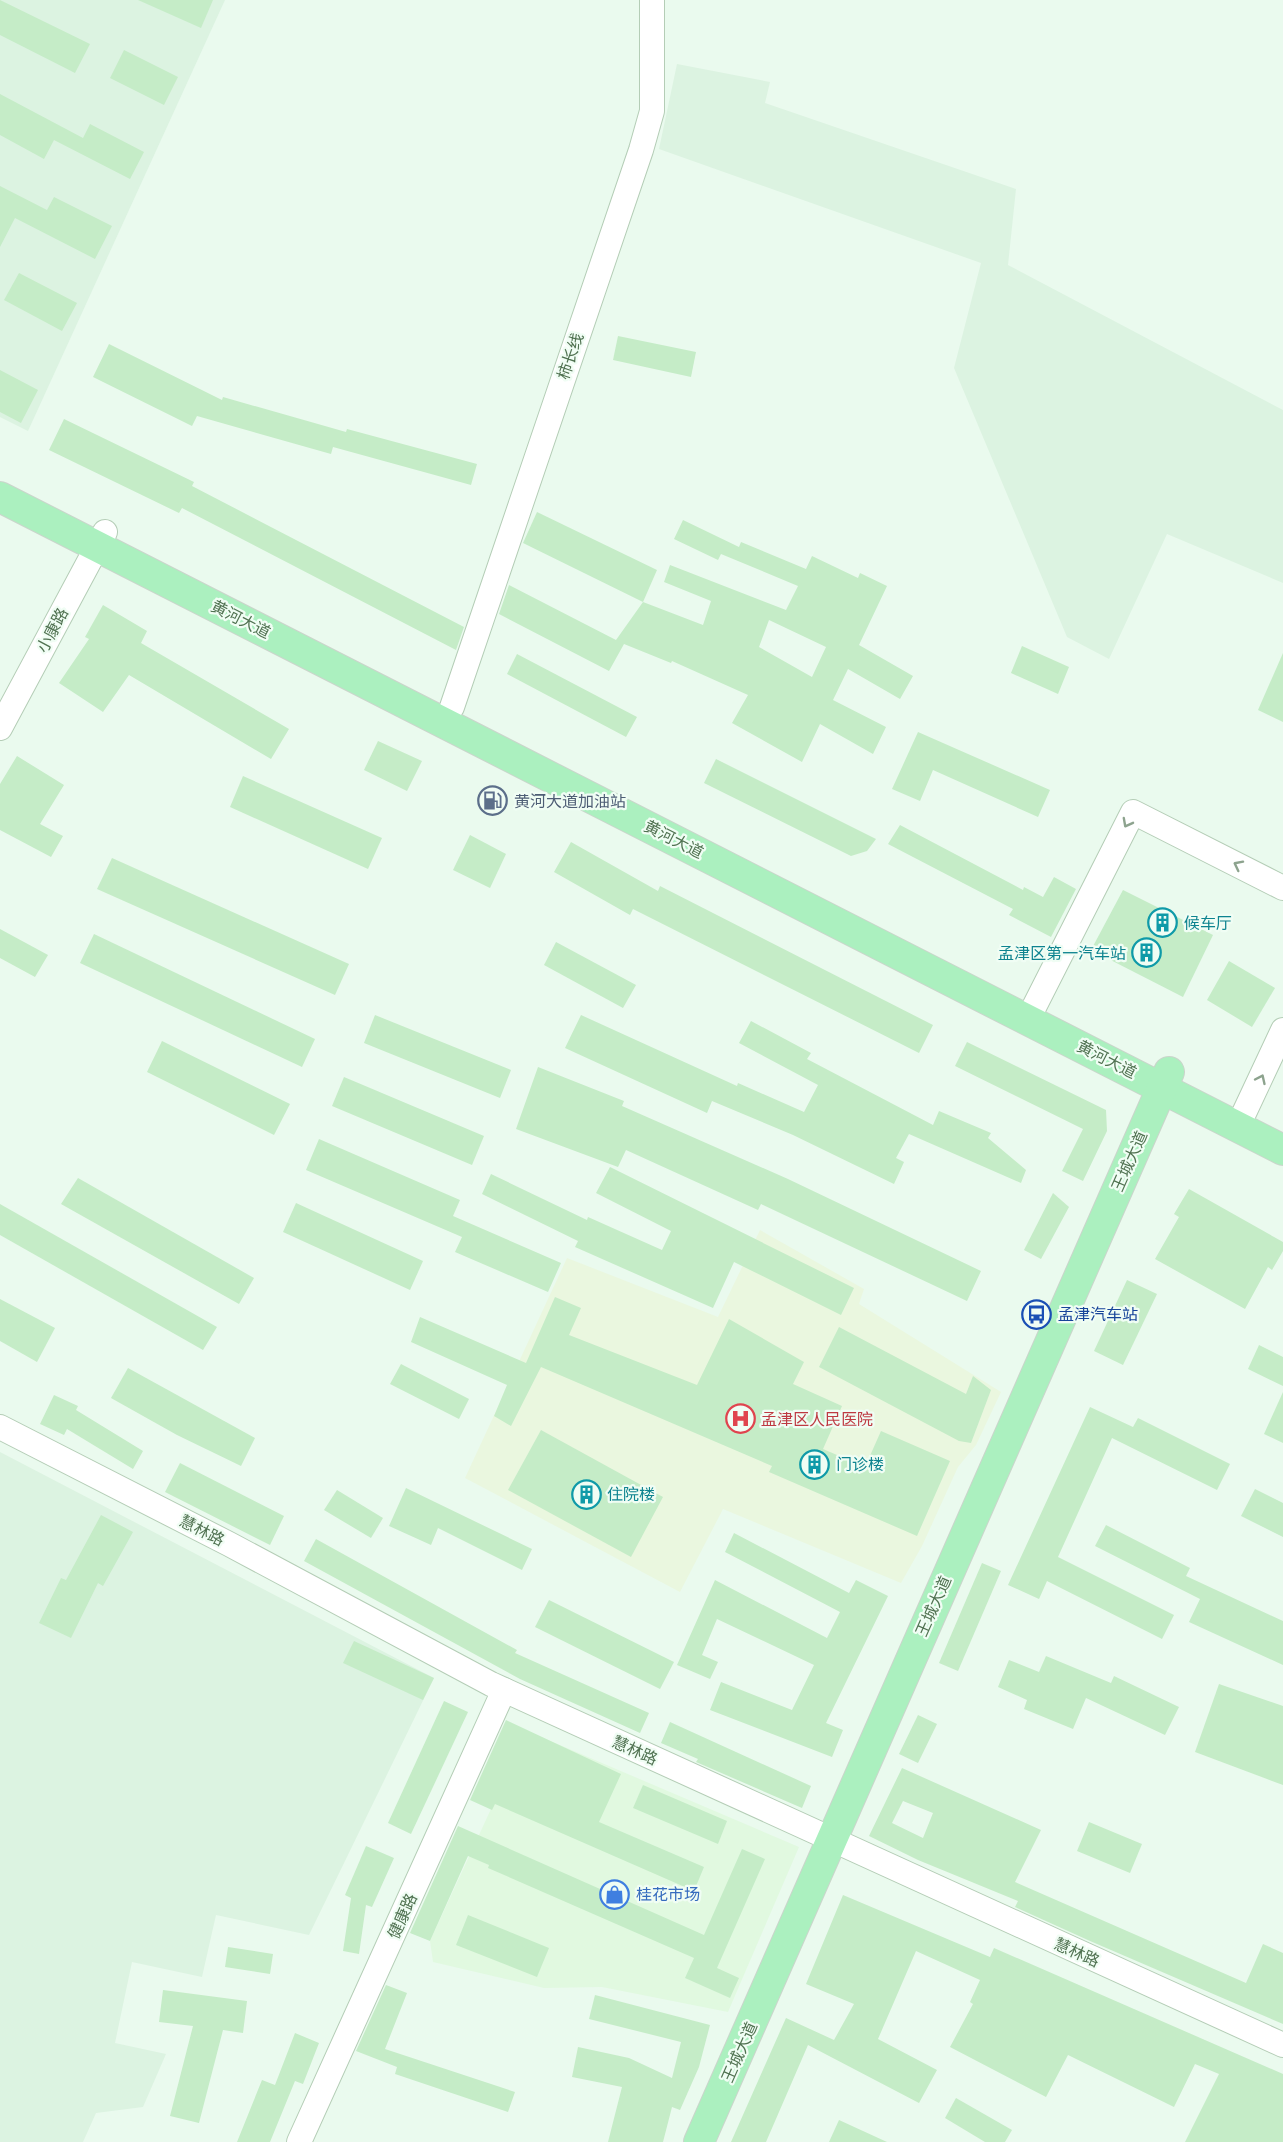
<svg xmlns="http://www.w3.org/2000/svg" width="1283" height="2142" font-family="'IBM Plex Sans','Noto Sans SC',sans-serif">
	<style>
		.residential { fill: #dcf3e1 }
		.commercial { fill: #e1f9e0 }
		.medical { fill: #eaf7df }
		.building { fill: #c5ecc7; fill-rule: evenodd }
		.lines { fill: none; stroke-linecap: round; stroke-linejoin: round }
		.minor-casing { stroke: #b4cdb6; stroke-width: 26 }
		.major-casing { stroke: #cad5cb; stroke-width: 32 }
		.minor { stroke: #fff; stroke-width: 24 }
		.major { stroke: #abf0bf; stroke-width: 30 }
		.oneway { stroke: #8da38e }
		.labels { text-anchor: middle; stroke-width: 4.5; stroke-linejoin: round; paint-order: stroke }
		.street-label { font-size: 16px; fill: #507251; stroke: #f0fdf4 }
		.service-label { font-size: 16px; fill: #4e5e75; stroke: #f0fdf4; text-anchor: start }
		.culture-label { font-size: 16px; fill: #0d838f; stroke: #f0fdf4; text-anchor: start }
		.transit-label { font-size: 16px; fill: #164399; stroke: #f0fdf4; text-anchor: start }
		.health-label { font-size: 16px; fill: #be3a42; stroke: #f0fdf4; text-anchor: start }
		.shop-label { font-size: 16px; fill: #366cbe; stroke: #f0fdf4; text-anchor: start }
	</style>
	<rect width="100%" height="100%" fill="#eafaee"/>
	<!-- residential -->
	<g class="residential">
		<polygon points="0,0 225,0 28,431 0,417"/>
		<polygon points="677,64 770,82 765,103 1016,189 1008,265 1283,410 1283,583 1167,534 1109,659 1067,637 954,368 981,263 659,149"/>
		<polygon points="0,1452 434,1678 309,1935 216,1915 202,1977 132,1962 115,2043 166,2054 143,2107 96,2113 83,2142 0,2142"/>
	</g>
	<!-- commercial -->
	<polygon class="commercial" points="527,1731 799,1847 728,2012 602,1987 544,1988 433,1962 430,1941"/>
	<!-- medical -->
	<polygon class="medical" points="760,1230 864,1289 859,1304 1001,1392 976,1445 958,1467 922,1546 901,1583 723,1509 680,1592 465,1478 567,1258 718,1317"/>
	<!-- building -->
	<g class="building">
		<polygon points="0,0 90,44 75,73 0,35"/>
		<polygon points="138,0 213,0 201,28"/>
		<polygon points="124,50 178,77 164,105 110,78"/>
		<polygon points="0,94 83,138 90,124 144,152 130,179 54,140 44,159 0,135"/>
		<polygon points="0,186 47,210 54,197 112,226 95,259 15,218 0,247"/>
		<polygon points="19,273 77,303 62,331 4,300"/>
		<polygon points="618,336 696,352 691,377 613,360"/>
		<polygon points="109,344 222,400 223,397 346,432 347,429 477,464 471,485 333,447 331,454 197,416 192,426 93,377"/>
		<polygon points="0,370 38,390 21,423 0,412"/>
		<polygon points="64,419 194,482 192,486 464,627 456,650 182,508 179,513 49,450"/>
		<polygon points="537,512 657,570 643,602 523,543"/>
		<path d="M683 520 739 547 741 542 806 569 812 556 858 578 860 573 887 586 859 645 913 676 900 699 848 669 833 700 886 727 873 754 820 724 802 762 732 723 748 695 672 661 671 663 624 644 609 671 499 614 509 585 616 640 643 602 703 625 711 601 664 582 670 565 786 610 798 586 721 554 718 560 674 539ZM769 620 826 647 812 677 759 647Z"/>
		<polygon points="103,605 147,631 141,643 289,729 271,759 129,675 103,712 59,683 89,639 85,637"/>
		<polygon points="1022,646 1069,667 1058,694 1011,673"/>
		<polygon points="1283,653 1283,722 1258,710"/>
		<polygon points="517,654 637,717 626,737 507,674"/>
		<polygon points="918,732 1050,790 1038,817 933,770 920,801 892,789"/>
		<polygon points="378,741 422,761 407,791 364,770"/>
		<polygon points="17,756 64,785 40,824 63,836 51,857 0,830 0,784"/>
		<polygon points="716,759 876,839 867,851 851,856 704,783"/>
		<polygon points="243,776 382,838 368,869 230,807"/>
		<polygon points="900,825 1023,890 1024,887 1043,897 1054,877 1076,889 1051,937 1009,915 1013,909 888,844"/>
		<polygon points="470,835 506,854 490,888 453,870"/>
		<polygon points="571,842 658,891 660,886 933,1025 919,1053 633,909 630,915 554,872"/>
		<polygon points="112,858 349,964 335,995 97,889"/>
		<polygon points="1123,890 1213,935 1183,997 1091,950"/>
		<polygon points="0,929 48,955 35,977 0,958"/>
		<polygon points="94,934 315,1039 302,1067 80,963"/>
		<polygon points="556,942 636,985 623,1008 544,965"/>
		<polygon points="1229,961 1275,988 1252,1027 1207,1000"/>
		<polygon points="375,1015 511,1070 500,1098 364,1043"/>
		<polygon points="581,1015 737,1086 738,1083 804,1112 818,1085 739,1043 751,1021 811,1053 807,1059 933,1125 939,1111 991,1133 988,1138 1026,1170 1021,1183 909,1134 896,1158 904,1162 894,1184 793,1135 712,1101 707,1113 565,1048"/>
		<polygon points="162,1041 290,1104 274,1135 147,1072"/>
		<polygon points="967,1042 1106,1110 1107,1131 1083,1181 1062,1171 1083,1129 955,1066"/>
		<polygon points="538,1067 624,1101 622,1106 788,1179 981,1271 967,1301 761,1204 758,1210 626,1150 618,1167 516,1129"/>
		<polygon points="344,1077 484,1136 472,1165 332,1106"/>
		<polygon points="319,1139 460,1200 453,1216 561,1263 548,1292 455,1252 462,1237 306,1170"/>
		<polygon points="610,1167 854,1288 841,1315 734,1262 713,1308 575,1247 578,1241 482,1194 491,1174 587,1220 588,1217 662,1250 671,1231 596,1193"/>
		<polygon points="78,1178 254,1278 239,1304 61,1204"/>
		<polygon points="1189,1189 1283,1242 1283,1251 1272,1270 1268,1267 1245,1309 1155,1259 1179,1217 1174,1214"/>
		<polygon points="1053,1193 1069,1207 1041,1259 1024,1250"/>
		<polygon points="296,1203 423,1261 410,1290 283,1232"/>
		<polygon points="0,1204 217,1327 203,1350 0,1235"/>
		<polygon points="1127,1280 1157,1294 1123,1365 1094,1351"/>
		<polygon points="555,1297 581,1308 569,1335 697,1385 729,1319 804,1362 793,1384 842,1406 823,1449 865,1467 881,1431 950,1461 917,1536 769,1472 772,1466 541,1367 511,1426 494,1416 507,1385 411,1342 420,1317 526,1363"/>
		<polygon points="0,1299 55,1328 37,1362 0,1341"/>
		<polygon points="839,1327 966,1394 973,1376 991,1390 971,1443 959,1441 819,1367"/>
		<polygon points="1259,1345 1283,1357 1283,1386 1248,1369"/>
		<polygon points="401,1364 469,1399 459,1419 390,1384"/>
		<polygon points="128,1368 255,1438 241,1466 177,1435 111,1398"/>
		<polygon points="1283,1392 1283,1443 1264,1434"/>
		<polygon points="54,1395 78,1406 76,1410 143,1451 133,1469 67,1429 64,1435 40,1424"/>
		<polygon points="1090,1407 1133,1427 1138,1418 1230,1464 1217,1490 1112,1438 1058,1557 1174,1615 1162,1639 1047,1581 1039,1599 1008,1585"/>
		<polygon points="541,1430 663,1497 631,1557 508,1490"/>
		<polygon points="180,1463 284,1516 270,1545 165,1492"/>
		<polygon points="406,1488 532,1549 522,1570 438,1528 431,1545 389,1526"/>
		<polygon points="1255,1489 1283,1503 1283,1537 1241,1516"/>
		<polygon points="337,1490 383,1518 371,1538 324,1510"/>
		<polygon points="101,1515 133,1532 103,1586 98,1583 71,1638 39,1623 61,1578 66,1580"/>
		<polygon points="1106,1525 1190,1568 1186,1576 1283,1621 1283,1665 1189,1622 1200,1599 1095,1546"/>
		<polygon points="734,1533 849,1593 856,1580 888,1596 826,1723 843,1730 832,1757 710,1710 721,1682 792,1710 814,1665 717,1619 702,1655 718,1662 710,1679 677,1665 715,1580 827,1638 840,1612 725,1552"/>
		<polygon points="316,1539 517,1650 515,1653 649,1713 640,1733 520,1679 304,1561"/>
		<polygon points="982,1563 1001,1571 958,1671 939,1663"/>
		<polygon points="549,1600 674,1662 660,1689 535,1627"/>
		<polygon points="354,1641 434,1678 423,1700 343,1663"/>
		<polygon points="1046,1656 1111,1683 1114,1676 1179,1707 1165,1735 1086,1698 1073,1729 1024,1709 1027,1700 998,1687 1009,1660 1039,1672"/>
		<polygon points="1219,1684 1283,1706 1283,1785 1195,1752"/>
		<polygon points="444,1701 468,1712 411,1834 388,1823"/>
		<polygon points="918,1715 937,1724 918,1763 899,1754"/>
		<polygon points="506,1720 621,1774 599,1822 704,1867 694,1891 495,1804 492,1810 470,1800"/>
		<polygon points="670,1722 811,1786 802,1808 696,1762 698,1759 661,1743"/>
		<path d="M902 1768 1041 1830 1015 1882 1246 1983 1263 1944 1283 1953V2024L1090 1941 1015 1907 1018 1901 918 1860 869 1836ZM903 1801 933 1813 923 1838 892 1823Z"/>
		<polygon points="643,1785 727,1821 718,1844 633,1808"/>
		<polygon points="1089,1822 1142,1844 1130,1873 1077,1851"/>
		<polygon points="458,1826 704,1935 742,1849 765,1859 717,1968 739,1978 730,1998 685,1978 694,1958 488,1868 489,1865 468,1856 430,1941 410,1933"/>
		<polygon points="366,1846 394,1858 372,1907 366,1905 359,1954 343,1951 351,1898 345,1895"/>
		<polygon points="843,1895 990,1957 994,1948 1283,2074 1283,2142 1185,2142 1219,2074 1195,2064 1174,2107 1068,2055 1046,2097 950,2047 973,2004 970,2002 980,1980 916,1951 878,2039 937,2070 919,2103 808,2045 766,2142 731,2142 786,2018 834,2040 854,2004 806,1984"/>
		<polygon points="468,1915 549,1948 537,1977 456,1945"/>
		<polygon points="228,1947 273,1954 270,1974 225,1967"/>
		<polygon points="386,1985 407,1993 385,2049 515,2092 508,2112 395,2074 397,2067 356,2051"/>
		<polygon points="163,1990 247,2001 243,2033 223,2030 199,2123 170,2116 193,2026 159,2022"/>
		<polygon points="595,1995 710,2025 699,2067 680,2110 672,2107 663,2142 608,2142 622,2087 572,2077 578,2047 629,2058 672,2078 681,2042 589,2019"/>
		<polygon points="295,2033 319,2043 303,2084 295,2081 270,2142 237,2142 262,2080 275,2085"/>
		<polygon points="956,2098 1012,2130 1005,2142 985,2142 945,2118"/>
		<polygon points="839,2120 887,2142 829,2142"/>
	</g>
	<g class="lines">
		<defs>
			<g id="minor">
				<polyline points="452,707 641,150 652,111 652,0"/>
				<polyline points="0,728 105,532"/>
				<polyline points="1028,1019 1133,812 1283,888"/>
				<polyline points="1238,1126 1283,1030"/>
				<polyline points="0,1427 229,1544 491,1684 1283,2045"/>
				<polyline points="299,2142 504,1690"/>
			</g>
			<g id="major">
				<polyline points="0,497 1283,1150"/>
				<polyline points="699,2142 1169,1072"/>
			</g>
		</defs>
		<!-- minor casing -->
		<use href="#minor" class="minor-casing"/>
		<!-- major casing -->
		<use href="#major" class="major-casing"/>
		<!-- minor -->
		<use href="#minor" class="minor"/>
		<!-- major -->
		<use href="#major" class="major"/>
	</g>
	<!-- one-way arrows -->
	<defs><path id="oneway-chevron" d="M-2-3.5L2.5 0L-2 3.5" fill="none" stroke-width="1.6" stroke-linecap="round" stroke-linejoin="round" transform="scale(1.5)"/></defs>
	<g class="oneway">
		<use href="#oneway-chevron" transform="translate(1127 823) rotate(118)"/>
		<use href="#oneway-chevron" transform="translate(1238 865) rotate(-153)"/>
		<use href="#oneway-chevron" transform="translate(1261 1079) rotate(-65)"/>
	</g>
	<!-- icons -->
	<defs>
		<symbol id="fuel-ring" viewBox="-11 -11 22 22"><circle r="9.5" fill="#f0fdf4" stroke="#5c6f8a" stroke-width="1.5"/><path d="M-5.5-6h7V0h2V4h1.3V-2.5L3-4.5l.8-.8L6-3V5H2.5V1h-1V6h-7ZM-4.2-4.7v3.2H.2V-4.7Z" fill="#5c6f8a"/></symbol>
		<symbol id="building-ring" viewBox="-11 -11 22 22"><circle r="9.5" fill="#f0fdf4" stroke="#0f9aa8" stroke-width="1.5"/><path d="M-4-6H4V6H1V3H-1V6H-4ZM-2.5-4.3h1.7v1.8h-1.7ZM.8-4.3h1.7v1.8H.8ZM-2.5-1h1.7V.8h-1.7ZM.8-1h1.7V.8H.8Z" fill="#0f9aa8"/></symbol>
		<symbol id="bus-ring" viewBox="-11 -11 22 22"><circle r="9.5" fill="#f0fdf4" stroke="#1a4fb4" stroke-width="1.5"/><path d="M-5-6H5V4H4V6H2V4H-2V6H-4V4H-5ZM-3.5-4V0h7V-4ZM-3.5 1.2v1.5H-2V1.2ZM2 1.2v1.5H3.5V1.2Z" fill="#1a4fb4"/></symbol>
		<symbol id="hospital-ring" viewBox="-11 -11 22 22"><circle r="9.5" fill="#f0fdf4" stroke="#e0444e" stroke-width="1.5"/><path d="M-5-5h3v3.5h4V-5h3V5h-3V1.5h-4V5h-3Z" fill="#e0444e"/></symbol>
		<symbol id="shop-ring" viewBox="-11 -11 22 22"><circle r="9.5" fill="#f0fdf4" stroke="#3f7fe0" stroke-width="1.5"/><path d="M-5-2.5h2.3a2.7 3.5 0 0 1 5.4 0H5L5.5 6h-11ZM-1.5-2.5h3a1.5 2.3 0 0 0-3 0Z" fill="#3f7fe0"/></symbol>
	</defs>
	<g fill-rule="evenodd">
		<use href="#fuel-ring" x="476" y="784" width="33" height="33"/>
		<use href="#building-ring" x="1146" y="906" width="33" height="33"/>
		<use href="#building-ring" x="1130" y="936" width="33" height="33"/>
		<use href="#bus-ring" x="1020" y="1298" width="33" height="33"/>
		<use href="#hospital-ring" x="724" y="1402" width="33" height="33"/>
		<use href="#building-ring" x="798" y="1448" width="33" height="33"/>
		<use href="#building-ring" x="570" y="1478" width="33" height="33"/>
		<use href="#shop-ring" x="598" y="1878" width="33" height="33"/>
	</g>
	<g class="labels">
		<!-- street labels -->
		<g class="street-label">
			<text transform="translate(570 356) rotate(-71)" y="6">柿长线</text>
			<text transform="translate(241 619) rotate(27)" y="6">黄河大道</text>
			<text transform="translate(52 630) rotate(-62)" y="6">小康路</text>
			<text transform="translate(674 839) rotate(27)" y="6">黄河大道</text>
			<text transform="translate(1107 1059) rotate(27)" y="6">黄河大道</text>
			<text transform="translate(1129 1161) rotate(-66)" y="6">王城大道</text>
			<text transform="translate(202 1530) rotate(27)" y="6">慧林路</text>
			<text transform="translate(933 1606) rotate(-66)" y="6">王城大道</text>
			<text transform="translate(635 1750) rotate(24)" y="6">慧林路</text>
			<text transform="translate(402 1916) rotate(-66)" y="6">健康路</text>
			<text transform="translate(1077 1952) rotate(24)" y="6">慧林路</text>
			<text transform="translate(739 2052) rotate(-66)" y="6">王城大道</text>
		</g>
		<!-- service labels -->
		<g class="service-label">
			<text x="514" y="807">黄河大道加油站</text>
		</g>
		<!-- culture labels -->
		<g class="culture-label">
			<text x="1184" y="929">候车厅</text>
			<text x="1126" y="959" text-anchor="end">孟津区第一汽车站</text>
			<text x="836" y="1470">门诊楼</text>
			<text x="607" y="1500">住院楼</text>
		</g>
		<!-- transit labels -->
		<g class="transit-label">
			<text x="1058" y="1320">孟津汽车站</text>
		</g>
		<!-- health labels -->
		<g class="health-label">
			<text x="761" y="1425">孟津区人民医院</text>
		</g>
		<!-- shop labels -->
		<g class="shop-label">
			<text x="636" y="1900">桂花市场</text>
		</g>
	</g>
</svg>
